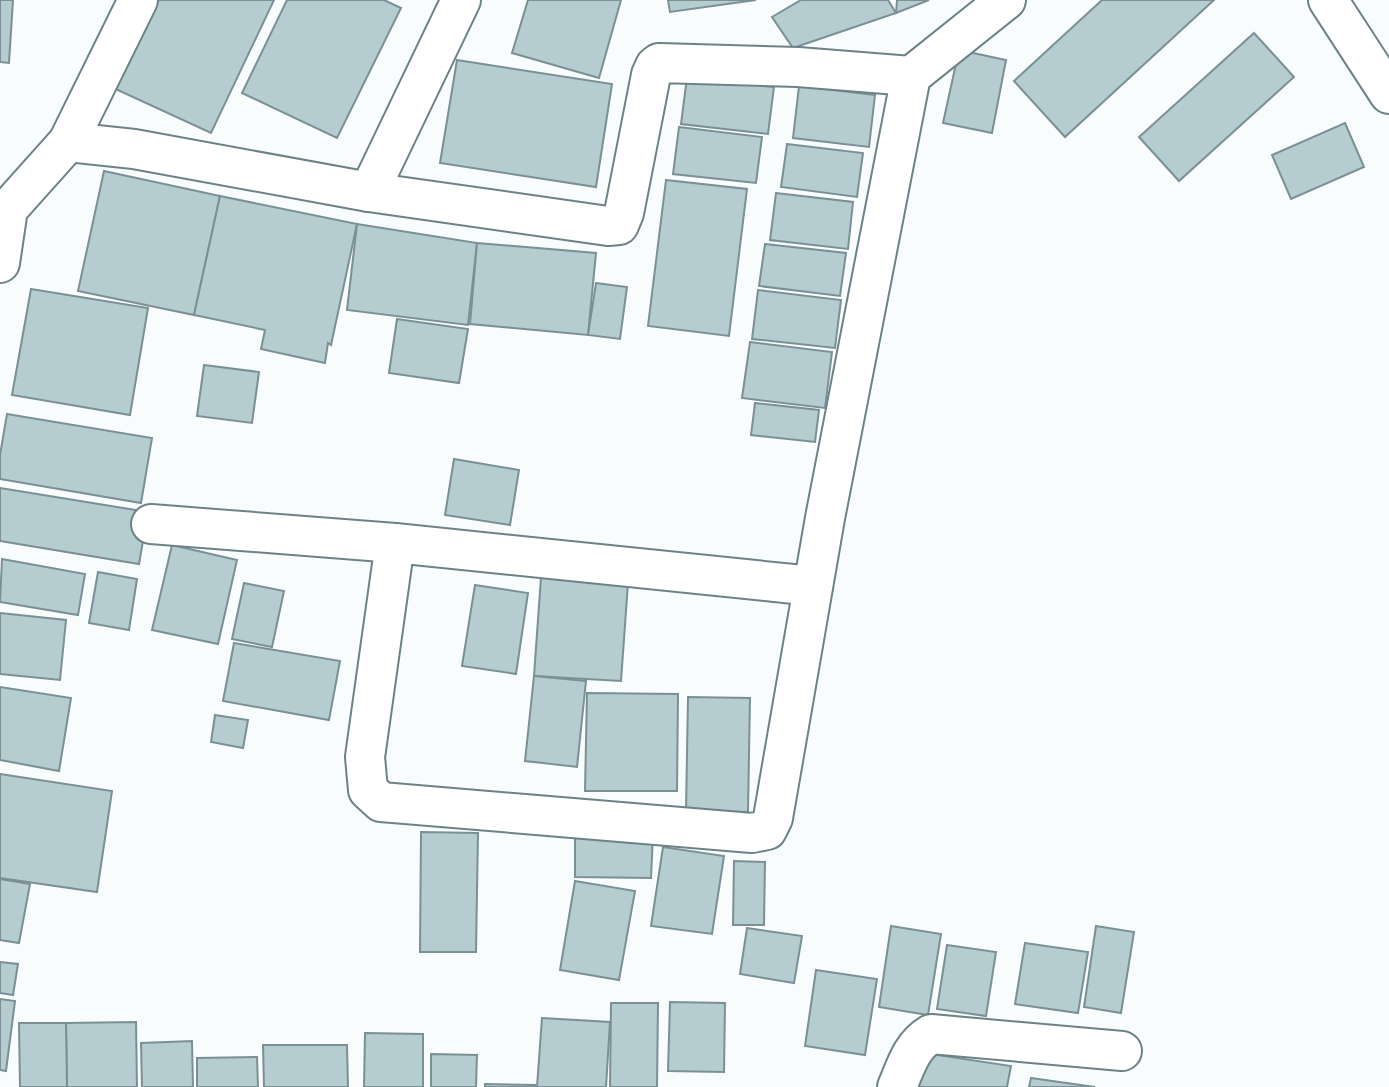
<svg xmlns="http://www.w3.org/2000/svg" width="1389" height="1087" font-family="'Titillium Web',sans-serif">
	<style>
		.building { fill: #b5ccd0; stroke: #7b9095; stroke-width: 2 }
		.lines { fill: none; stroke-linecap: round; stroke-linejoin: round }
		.street-casing { stroke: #6d8286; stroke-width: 42 }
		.secondary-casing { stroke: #6d8286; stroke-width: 42 }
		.street { stroke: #fff; stroke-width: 38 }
		.secondary { stroke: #fff; stroke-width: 38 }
	</style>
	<rect width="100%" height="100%" fill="#f8fcfd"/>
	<!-- building -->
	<g class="building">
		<polygon points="0,0 13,0 9,63 0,62"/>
		<polygon points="149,0 274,0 211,133 109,86"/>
		<polygon points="287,0 384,0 401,8 337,138 242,93"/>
		<polygon points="528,0 621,0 599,78 512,53"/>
		<polygon points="668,0 756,0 670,12"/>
		<polygon points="801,0 888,0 896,13 793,48 772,17"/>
		<polygon points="897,0 929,0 896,13"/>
		<polygon points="1102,0 1214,0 1065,137 1014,81"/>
		<polygon points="1254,33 1294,77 1179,181 1139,137"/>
		<polygon points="959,50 1006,60 992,133 943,123"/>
		<polygon points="457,60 612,84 596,187 440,163"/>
		<polygon points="687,77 774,87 768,134 681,124"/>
		<polygon points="799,86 875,95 869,147 793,138"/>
		<polygon points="1345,123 1364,167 1291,199 1272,155"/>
		<polygon points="679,127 762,137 756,183 673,174"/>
		<polygon points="787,144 863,153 857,197 781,187"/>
		<polygon points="104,171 220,196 194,315 78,291"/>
		<polygon points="666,180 747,189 729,336 648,326"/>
		<polygon points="776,193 853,202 848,249 770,240"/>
		<polygon points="220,196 357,224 331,345 328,343 325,363 261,349 265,330 194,315"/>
		<polygon points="357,224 477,243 468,325 347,310"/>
		<polygon points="477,243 596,253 588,335 470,324"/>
		<polygon points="765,244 846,253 840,296 759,286"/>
		<polygon points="596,283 627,287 620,339 588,335"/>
		<polygon points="31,289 148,308 130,415 12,395"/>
		<polygon points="758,290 841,300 835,348 752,339"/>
		<polygon points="397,319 468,329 459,383 389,373"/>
		<polygon points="750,342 832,352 825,408 742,398"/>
		<polygon points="204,365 259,372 252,423 197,416"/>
		<polygon points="755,403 819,410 815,442 751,435"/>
		<polygon points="7,414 152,438 141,503 0,479 0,455"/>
		<polygon points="454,459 519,470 510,525 445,515"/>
		<polygon points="0,488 148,512 139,564 0,541"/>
		<polygon points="172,545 237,560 218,644 152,630"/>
		<polygon points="2,559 85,574 78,615 0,602"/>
		<polygon points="542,563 629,569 621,681 534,676"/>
		<polygon points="98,572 137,579 129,630 89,623"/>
		<polygon points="244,583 284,591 272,647 232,639"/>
		<polygon points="475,585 528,593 516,674 462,666"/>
		<polygon points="0,613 66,620 60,680 0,674"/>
		<polygon points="234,643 340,661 329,720 223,701"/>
		<polygon points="534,676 586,681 577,767 525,761"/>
		<polygon points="0,687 71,698 59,771 0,760"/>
		<polygon points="587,693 678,694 677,791 585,791"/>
		<polygon points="688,697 750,698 748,812 686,811"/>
		<polygon points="215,715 248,720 243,748 211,742"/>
		<polygon points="0,774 112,791 97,892 0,878"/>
		<polygon points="421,832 478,833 476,952 420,952"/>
		<polygon points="575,833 653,834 651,878 575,877"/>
		<polygon points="663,847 724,856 712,934 651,926"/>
		<polygon points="734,861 765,862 764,925 733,925"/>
		<polygon points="0,879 30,884 19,943 0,940"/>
		<polygon points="575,881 635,891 619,980 560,970"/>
		<polygon points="891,926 941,934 928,1015 879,1007"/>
		<polygon points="1096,926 1134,932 1121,1013 1084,1007"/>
		<polygon points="747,928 802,936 794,983 740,974"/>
		<polygon points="1025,943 1088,952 1078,1013 1015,1004"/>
		<polygon points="947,945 996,952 986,1016 937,1009"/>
		<polygon points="0,962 18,964 13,995 0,993"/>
		<polygon points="816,970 877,979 865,1055 805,1046"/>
		<polygon points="0,999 15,1001 6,1071 0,1070"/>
		<polygon points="670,1002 725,1003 724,1072 668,1071"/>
		<polygon points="611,1003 658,1003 657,1087 610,1087"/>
		<polygon points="542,1018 610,1022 606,1087 537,1087"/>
		<polygon points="136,1022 137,1087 67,1087 66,1023"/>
		<polygon points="19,1023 66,1023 67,1087 20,1087"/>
		<polygon points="365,1033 423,1034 423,1087 364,1087"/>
		<polygon points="192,1041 193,1087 142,1087 141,1043"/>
		<polygon points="263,1045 347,1045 348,1087 264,1087"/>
		<polygon points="918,1052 1011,1066 1007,1087 912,1087"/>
		<polygon points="431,1054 477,1055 476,1087 431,1087"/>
		<polygon points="257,1057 258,1087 197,1087 197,1058"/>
		<polygon points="1031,1078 1095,1087 1029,1087"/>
		<polygon points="485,1084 535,1085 535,1087 485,1087"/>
	</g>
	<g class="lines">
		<defs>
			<g id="street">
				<polyline points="68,142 134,149 369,192 608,226 619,225 624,213 651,75 655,66 659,63 798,67 911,76"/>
				<polyline points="369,192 461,0"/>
				<polyline points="0,263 8,209 68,142 138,0"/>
				<polyline points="151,524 395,543 813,586"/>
				<polyline points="395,543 365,757 368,790 381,802 752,833 767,830 773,818 825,518 911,76 1006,0"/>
				<path d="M897 1087C906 1066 911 1046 931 1034L1122 1051"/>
			</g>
			<polyline id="secondary" points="1328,0 1389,94"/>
		</defs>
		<!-- street casing -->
		<use href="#street" class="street-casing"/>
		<!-- secondary casing -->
		<use href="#secondary" class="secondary-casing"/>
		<!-- street -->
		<use href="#street" class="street"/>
		<!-- secondary -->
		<use href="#secondary" class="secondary"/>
	</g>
</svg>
